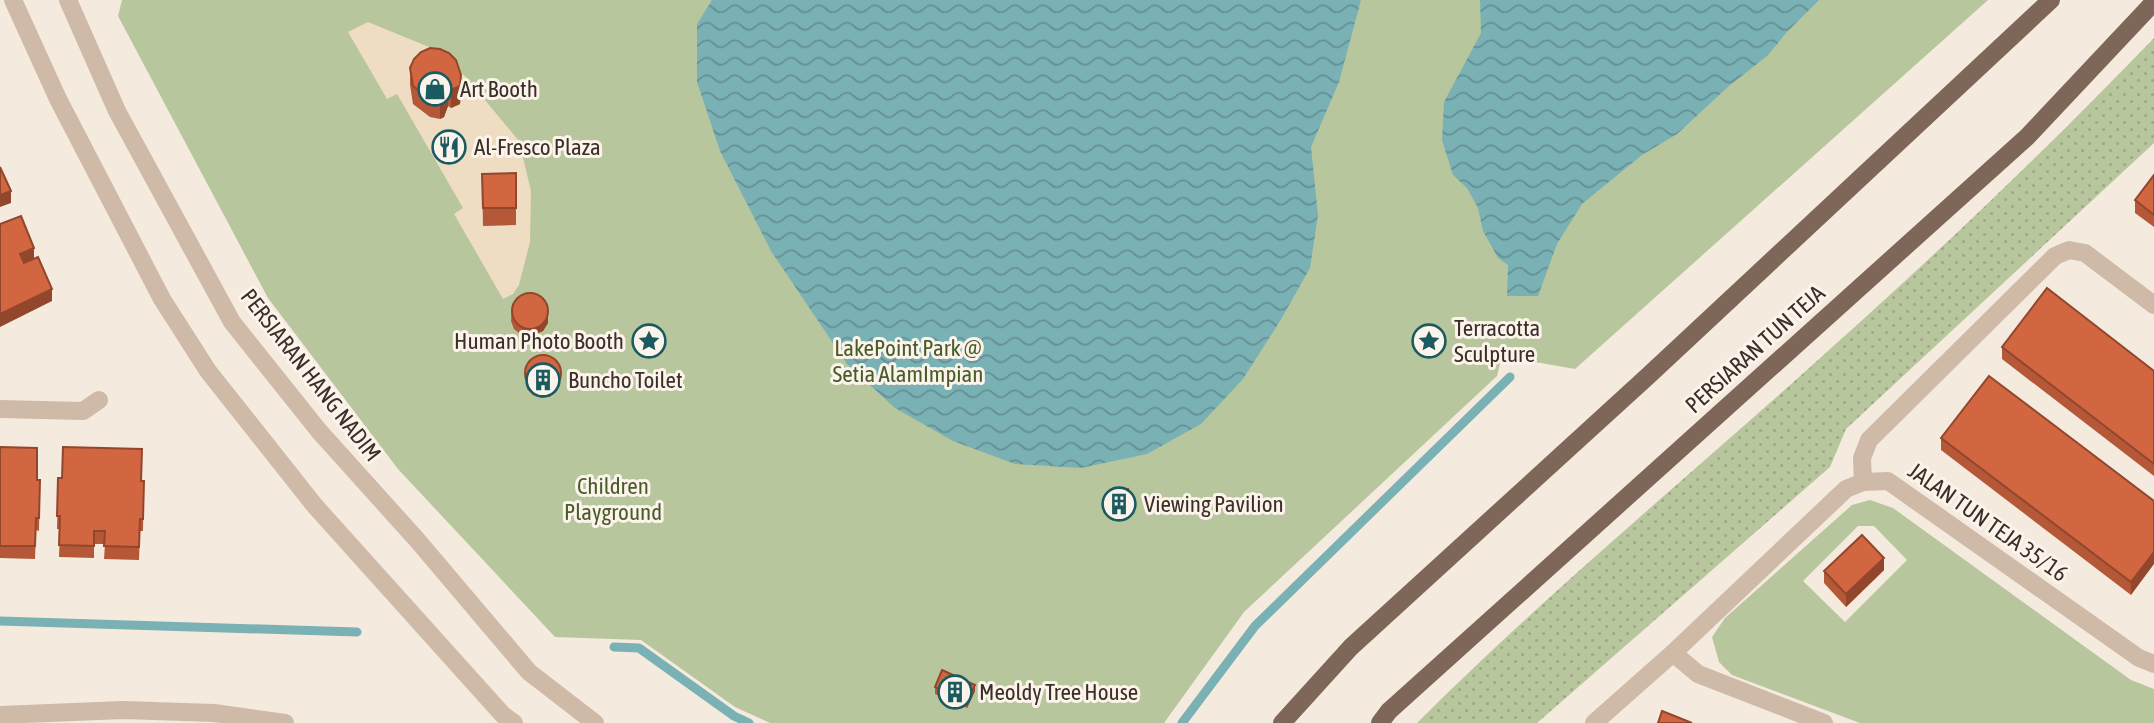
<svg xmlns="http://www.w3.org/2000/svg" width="2154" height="723" font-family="'Asap Condensed',sans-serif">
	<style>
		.grass { fill: url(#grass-dots) }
		.green { fill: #b7c69c; fill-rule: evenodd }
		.plaza { fill: #eedcc3 }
		.water { fill: url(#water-waves) }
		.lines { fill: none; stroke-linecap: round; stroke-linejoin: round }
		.stream { stroke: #7ab1b5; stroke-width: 9 }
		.minor { stroke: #cfbaa8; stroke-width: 18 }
		.major { stroke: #7e6659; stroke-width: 18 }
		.wall { fill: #b45837 }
		.shaded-wall { fill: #92472d }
		.building { fill: #d16640; stroke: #92472d; stroke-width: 2 }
		.labels { text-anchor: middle; stroke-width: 6; stroke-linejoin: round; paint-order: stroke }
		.poi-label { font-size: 23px; fill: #3b2f29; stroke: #fcf4eb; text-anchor: start }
		.park-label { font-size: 23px; fill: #485c2a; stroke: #fcf4eb }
		.street-label { font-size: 23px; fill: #3b2f29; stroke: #fcf4eb }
	</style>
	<defs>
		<pattern id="grass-dots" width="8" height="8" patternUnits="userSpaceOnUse" patternTransform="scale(1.75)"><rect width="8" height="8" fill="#b7c69c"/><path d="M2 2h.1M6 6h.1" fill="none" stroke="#9eaa86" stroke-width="1.8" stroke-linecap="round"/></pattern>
		<pattern id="water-waves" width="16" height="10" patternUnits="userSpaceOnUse" patternTransform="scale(1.75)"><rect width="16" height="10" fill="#7ab1b5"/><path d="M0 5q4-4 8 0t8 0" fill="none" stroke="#659093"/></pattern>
	</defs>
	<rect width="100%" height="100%" fill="#f5eade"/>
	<!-- grass -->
	<path class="grass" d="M2154 38V143L1846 429 1830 467 1537 723H1417C1548 592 1692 474 1829 350 1941 250 2050 146 2154 38Z"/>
	<!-- green -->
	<g class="green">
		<polygon points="122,0 1988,0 1575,369 1502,356 1497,376 1244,612 1164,723 770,723 735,707 641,640 555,637 398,469 268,298 118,16"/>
		<path d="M1870 500 1893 508 2131 680 2154 689V723H1860L1732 675 1719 662 1712 637 1725 618 1852 505ZM1858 526H1874L1907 560 1845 622 1803 581Z"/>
	</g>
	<!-- plaza -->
	<polygon class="plaza" points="368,22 434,49 466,77 519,141 531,191 530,242 519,285 513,294 503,299 454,214 463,208 397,94 387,99 348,32"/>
	<!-- water -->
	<g class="water">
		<polygon points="712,0 1361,0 1339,82 1311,147 1318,215 1310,268 1280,321 1243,379 1201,424 1147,454 1081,468 1015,464 953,441 895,408 847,364 771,251 720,151 697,82 697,24"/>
		<polygon points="1480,0 1819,0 1787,32 1767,56 1729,86 1677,134 1642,155 1582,204 1557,244 1538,296 1507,296 1508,265 1498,258 1483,231 1478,208 1467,188 1453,175 1442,140 1444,102 1481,33"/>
	</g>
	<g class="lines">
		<!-- stream -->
		<g class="stream">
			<polyline points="0,621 357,632"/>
			<polyline points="614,647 639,648 734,716 749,723"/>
			<polyline points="1182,723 1255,626 1510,377"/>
		</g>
		<!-- minor -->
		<g class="minor">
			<polyline points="13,0 58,99 162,299 208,371 315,506 503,715 514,723"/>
			<polyline points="68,0 117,111 232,322 319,431 418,541 529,672 595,723"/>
			<polyline points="0,409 83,411 99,400"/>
			<polyline points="1863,482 1862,458 1869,440 2055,256 2069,250 2085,253 2154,305"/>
			<polyline points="1673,653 1698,674 1824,723"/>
			<polyline points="0,715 123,710 214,713 285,723"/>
			<polyline points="1594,723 1673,653 1846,489 1863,482 1888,481 2139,658 2154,664"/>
		</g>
		<!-- major -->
		<g class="major">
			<polyline points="1282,723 1351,647 1648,376 2051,0"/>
			<polyline points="1380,723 1389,711 2027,137 2154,2"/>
		</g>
	</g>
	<!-- wall -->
	<g class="wall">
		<polygon points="410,68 461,93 460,104 451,108 448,106 444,117 440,119 430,117 413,104 410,85"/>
		<polygon points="516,173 516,225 483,226 482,174"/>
		<polygon points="2154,175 2154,227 2135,213 2135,200"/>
		<polygon points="512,306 548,323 543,331 528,337 520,334 514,329 511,321"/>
		<polygon points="2002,347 2154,371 2154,476 2002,359"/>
		<polygon points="525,367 561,377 556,392 549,397 541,398 533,395 527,389"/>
		<polygon points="1941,438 2154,501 2131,595 1941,450"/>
		<polygon points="0,447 37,480 40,480 39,531 36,530 35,559 0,558"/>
		<polygon points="58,478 144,481 143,531 140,531 139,560 104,559 105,544 94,544 94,558 59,557 60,529 57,529"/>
		<polygon points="1109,492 1130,502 1130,508 1111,512"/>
		<polygon points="1884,570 1846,607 1824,583 1824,571"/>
		<polygon points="935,687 975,691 967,708 935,694"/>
	</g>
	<!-- shaded-wall -->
	<g class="shaded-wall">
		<polygon points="461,75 460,104 451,108 451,90"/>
		<polygon points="448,88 448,106 444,117 440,119 440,101"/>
		<polygon points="11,191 11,203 0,207 0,195"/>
		<polygon points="34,248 34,260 20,266 20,254"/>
		<polygon points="52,289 52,301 0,327 0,314"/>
		<polygon points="548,309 548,323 543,331 528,337 528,330"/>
		<polygon points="561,371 561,377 556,392 549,397 549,390"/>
		<polygon points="2154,552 2154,564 2131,595 2131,582"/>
		<polygon points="1884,558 1884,570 1846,607 1846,594"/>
		<polygon points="975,685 975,691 967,708 967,702"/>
	</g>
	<!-- building -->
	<g class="building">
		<polygon points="430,48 440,49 449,53 456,60 461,75 460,86 451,90 448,88 444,99 440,101 430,99 413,86 410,68 414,59 421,52"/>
		<polygon points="0,167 11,191 0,195"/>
		<polygon points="516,173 516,208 483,208 482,174"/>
		<polygon points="2154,175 2154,215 2135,200"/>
		<polygon points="21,216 34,248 20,254 24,263 38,257 52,289 0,314 0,224"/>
		<polygon points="2047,288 2154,371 2154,464 2002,347"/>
		<circle cx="530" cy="311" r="18"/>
		<circle cx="543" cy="373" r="18"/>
		<polygon points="1989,376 2154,501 2154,552 2131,582 1941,438"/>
		<polygon points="0,447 37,448 37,480 40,480 39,518 36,518 35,546 0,546"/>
		<polygon points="63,447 142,449 141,481 144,481 143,519 140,519 139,547 104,546 105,531 94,531 94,546 59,545 60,516 57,516 58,478 62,478"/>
		<polygon points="1128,489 1130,502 1111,505 1109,492"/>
		<polygon points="1862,535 1884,558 1846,594 1824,571"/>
		<polygon points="942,670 975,685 967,702 935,687"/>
		<polygon points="1662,711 1692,723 1658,723"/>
	</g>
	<!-- icons -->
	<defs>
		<symbol id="shop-ring" viewBox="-11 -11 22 22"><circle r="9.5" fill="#fcf4eb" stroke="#1a5b61" stroke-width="1.5"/><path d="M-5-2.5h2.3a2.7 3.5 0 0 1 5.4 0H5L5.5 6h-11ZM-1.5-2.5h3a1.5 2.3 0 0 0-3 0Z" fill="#1a5b61"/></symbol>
		<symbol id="restaurant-ring" viewBox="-11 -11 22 22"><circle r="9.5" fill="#fcf4eb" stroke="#1a5b61" stroke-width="1.5"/><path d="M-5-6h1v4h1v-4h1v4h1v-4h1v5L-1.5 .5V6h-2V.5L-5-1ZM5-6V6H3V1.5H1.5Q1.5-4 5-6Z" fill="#1a5b61"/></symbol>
		<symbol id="sight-ring" viewBox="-11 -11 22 22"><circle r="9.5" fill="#fcf4eb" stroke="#1a5b61" stroke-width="1.5"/><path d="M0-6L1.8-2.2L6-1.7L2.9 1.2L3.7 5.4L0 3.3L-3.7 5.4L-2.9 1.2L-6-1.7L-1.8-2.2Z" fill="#1a5b61"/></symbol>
		<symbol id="building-ring" viewBox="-11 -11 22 22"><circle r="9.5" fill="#fcf4eb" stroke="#1a5b61" stroke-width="1.5"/><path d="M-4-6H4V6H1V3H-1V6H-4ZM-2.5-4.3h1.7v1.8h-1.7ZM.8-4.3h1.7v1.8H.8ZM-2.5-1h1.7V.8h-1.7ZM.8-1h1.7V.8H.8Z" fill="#1a5b61"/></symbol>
	</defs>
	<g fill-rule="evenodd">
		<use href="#shop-ring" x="416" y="70" width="38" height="38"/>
		<use href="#restaurant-ring" x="430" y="128" width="38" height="38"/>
		<use href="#sight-ring" x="630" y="322" width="38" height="38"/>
		<use href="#sight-ring" x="1410" y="322" width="38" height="38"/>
		<use href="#building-ring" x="524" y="361" width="38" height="38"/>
		<use href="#building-ring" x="1100" y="485" width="38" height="38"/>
		<use href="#building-ring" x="936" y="673" width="38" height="38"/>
	</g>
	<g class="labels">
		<!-- poi labels -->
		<g class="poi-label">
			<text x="460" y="97">Art Booth</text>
			<text x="474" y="155">Al-Fresco Plaza</text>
			<text x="1454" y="336">Terracotta<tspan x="1454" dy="26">Sculpture</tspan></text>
			<text x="624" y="349" text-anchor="end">Human Photo Booth</text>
			<text x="568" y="388">Buncho Toilet</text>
			<text x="1144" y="512">Viewing Pavilion</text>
			<text x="979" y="700">Meoldy Tree House</text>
		</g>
		<!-- park labels -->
		<g class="park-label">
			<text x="908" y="356">LakePoint Park @<tspan x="908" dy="26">Setia AlamImpian</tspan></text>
			<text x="613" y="494">Children<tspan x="613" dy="26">Playground</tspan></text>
		</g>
		<!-- street labels -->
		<g class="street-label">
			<text transform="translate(1755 349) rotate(-42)" y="8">PERSIARAN TUN TEJA</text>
			<text transform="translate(311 375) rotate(52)" y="8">PERSIARAN HANG NADIM</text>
			<text transform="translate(1988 522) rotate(35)" y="8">JALAN TUN TEJA 35/16</text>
		</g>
	</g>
</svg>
